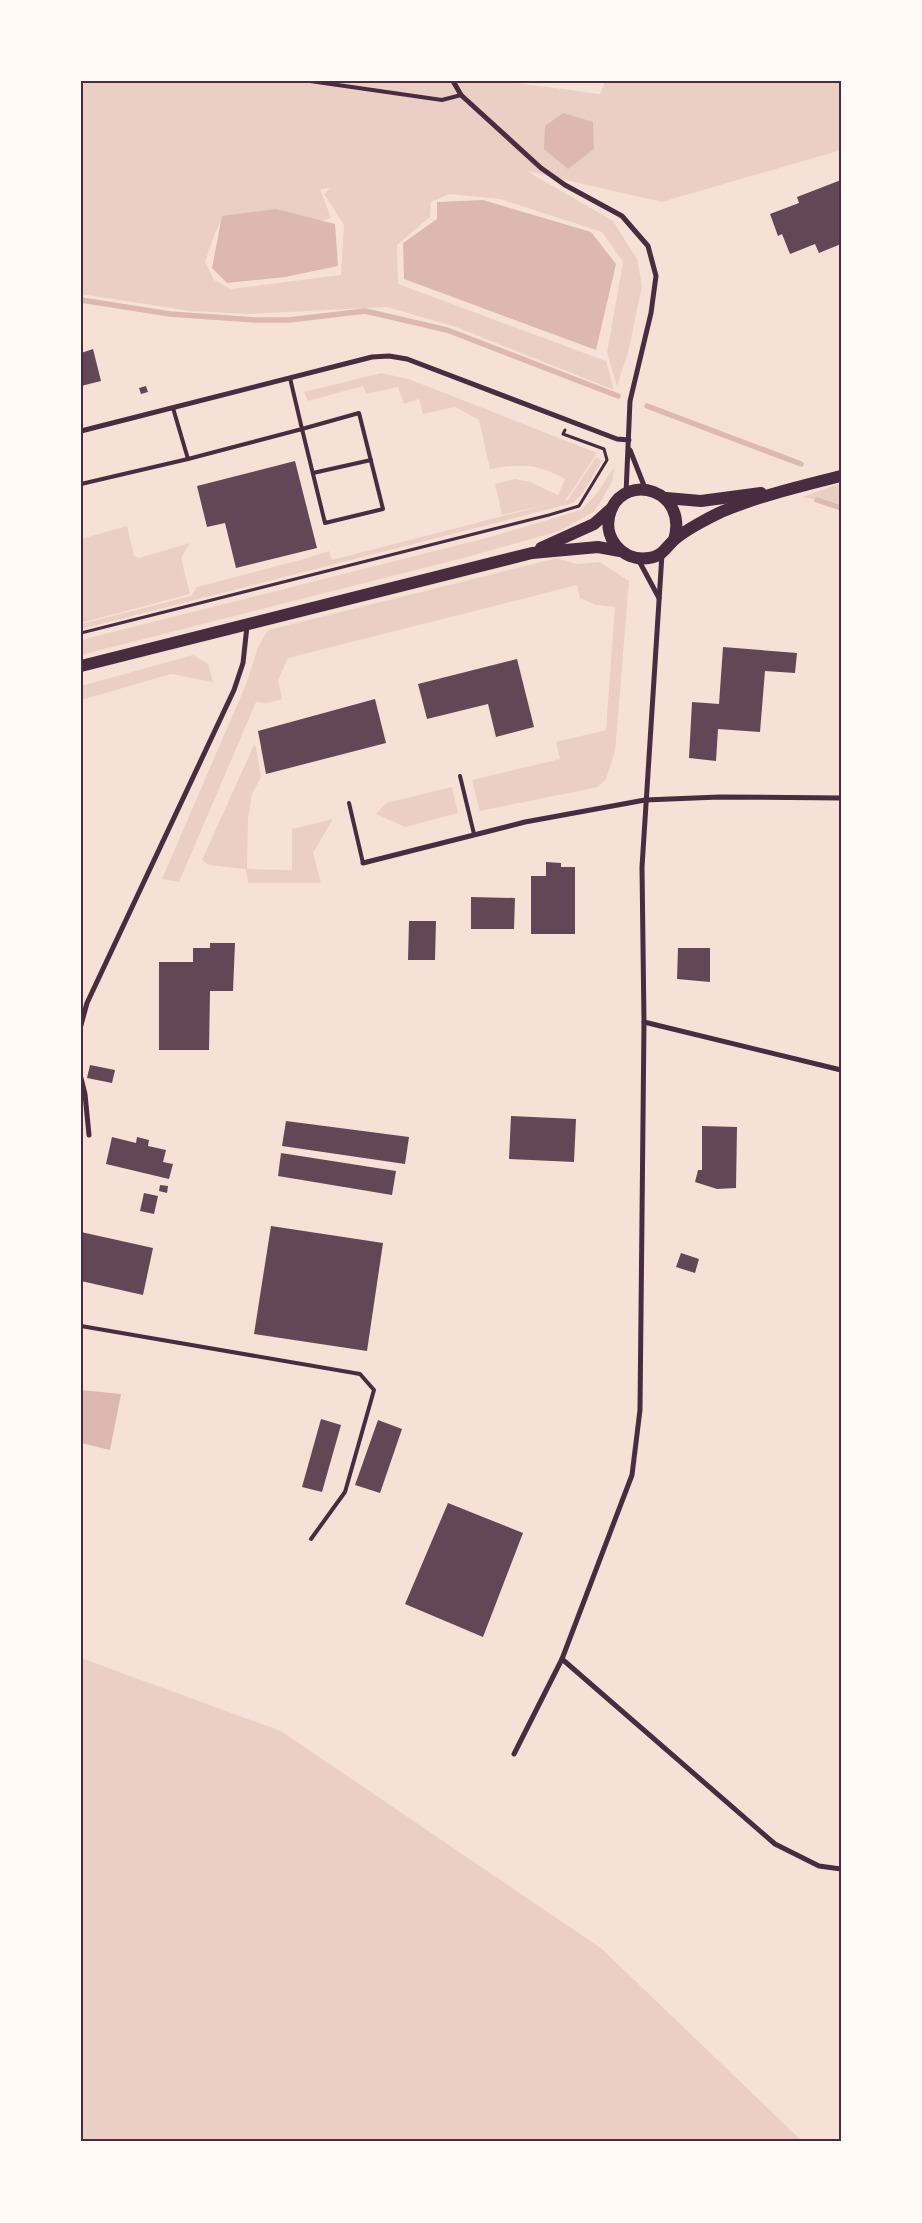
<svg xmlns="http://www.w3.org/2000/svg" width="922" height="2223" font-family="'Noto Serif',serif">
	<style>
		.green { fill: #ebcfc5; fill-rule: evenodd }
		.water { fill: #dcb8b0 }
		.lines { fill: none; stroke-linecap: round; stroke-linejoin: round }
		.stream { stroke: #dcb8b0; stroke-width: 5.5 }
		.building { fill: #644757 }
		.path { stroke: #4a2c40; stroke-width: 3 }
		.service { stroke: #4a2c40; stroke-width: 4 }
		.minor { stroke: #4a2c40; stroke-width: 5 }
		.primary { stroke: #4a2c40; stroke-width: 12 }
		.neatline { fill: none; stroke: #4a2c40; stroke-width: 2 }
	</style>
	<rect width="100%" height="100%" fill="#f7e1d7"/>
	<!-- green -->
	<g class="green">
		<path d="M81 81H503L600 94 605 81H841V150L662 202 527 171 613 221 637 259 642 286 628 353 617 386 607 353 623 262 602 232 500 199 449 194 431 202 430 217 397 245 398 284 606 361 614 390 456 327 387 307 250 314 190 311 81 294ZM330 188 324 194 344 225 341 275 231 289 214 280 205 262 215 233 221 221 263 215 317 222 331 218 320 189Z"/>
		<path d="M381 373 409 379 597 453 565 501 568 500 596 457 602 461 582 494 573 503 81 629V624L191 596 197 587 304 559 329 551 332 560 554 503 502 515 495 484 515 479 530 482 558 495 565 479C536 463 521 464 490 469L479 420 455 407 423 414 419 399 404 404 398 387 366 394 363 386 308 401 304 392Z"/>
		<polygon points="614,467 612,482 595,511 560,531 471,556 81,655 81,640 490,537 581,510 598,492"/>
		<polygon points="841,483 841,504 802,497"/>
		<polygon points="127,526 134,556 139,558 190,543 181,558 190,594 81,623 81,539"/>
		<polygon points="557,558 577,564 600,562 629,581 615,752 606,779 598,787 480,811 472,780 560,759 556,742 606,730 615,607 596,605 580,598 577,585 288,658 278,680 282,699 267,703 256,702 179,882 162,879 247,682 258,647 268,630"/>
		<polygon points="193,655 208,664 213,682 171,674 81,700 81,686"/>
		<polygon points="254,745 256,748 261,777 252,794 248,819 247,869 292,870 292,829 333,819 313,853 321,883 248,883 246,869 209,865 202,860"/>
		<polygon points="452,787 458,813 405,827 376,814 386,803"/>
		<polygon points="81,1658 281,1731 602,1949 803,2142 81,2142"/>
	</g>
	<!-- water -->
	<g class="water">
		<polygon points="563,113 593,122 594,149 568,169 544,149 545,126"/>
		<polygon points="483,200 591,232 616,264 596,350 404,279 403,243 437,219 437,202"/>
		<polygon points="276,209 335,224 338,266 285,277 227,283 212,268 222,216"/>
		<polygon points="81,1390 121,1394 110,1450 81,1443"/>
	</g>
	<g class="lines">
		<!-- stream -->
		<g class="stream">
			<polyline points="81,300 170,314 255,320 289,320 365,311 447,330 618,396"/>
			<polyline points="647,406 801,464"/>
			<polyline points="817,500 841,508"/>
		</g>
	</g>
	<!-- building -->
	<g class="building">
		<polygon points="841,180 841,244 819,253 815,244 790,254 782,234 778,236 770,214 799,203 797,197"/>
		<polygon points="93,349 101,381 81,386 81,353"/>
		<polygon points="146,386 148,392 141,394 139,388"/>
		<polygon points="295,461 317,548 236,568 225,523 207,527 197,486"/>
		<polygon points="723,647 797,653 795,673 765,671 760,732 718,729 716,761 689,758 692,702 719,704"/>
		<polygon points="517,659 534,727 496,737 488,704 427,719 418,684"/>
		<polygon points="375,699 386,743 266,774 258,731"/>
		<polygon points="546,862 561,863 561,867 575,867 575,934 531,934 531,876 546,876"/>
		<polygon points="471,897 515,898 514,929 471,929"/>
		<polygon points="409,921 436,921 435,960 408,960"/>
		<polygon points="210,943 235,943 233,991 210,991 209,1050 159,1050 159,962 193,962 193,948 210,948"/>
		<polygon points="678,948 710,948 710,982 677,979"/>
		<polygon points="90,1065 115,1070 112,1083 87,1078"/>
		<polygon points="511,1116 576,1119 574,1162 509,1159"/>
		<polygon points="286,1121 409,1137 405,1164 282,1146"/>
		<polygon points="702,1126 737,1127 736,1188 717,1189 695,1182 698,1170 702,1170"/>
		<polygon points="112,1137 136,1143 137,1137 149,1140 148,1146 166,1150 163,1162 173,1164 169,1179 106,1164"/>
		<polygon points="281,1153 396,1171 392,1195 278,1176"/>
		<polygon points="160,1185 168,1186 167,1193 159,1191"/>
		<polygon points="144,1193 158,1196 154,1214 140,1211"/>
		<polygon points="271,1226 383,1243 367,1351 254,1334"/>
		<polygon points="81,1232 153,1248 143,1295 81,1281"/>
		<polygon points="681,1253 699,1259 695,1273 676,1267"/>
		<polygon points="321,1419 341,1425 322,1492 302,1487"/>
		<polygon points="378,1420 402,1429 380,1493 355,1485"/>
		<polygon points="448,1503 523,1533 483,1637 405,1604"/>
	</g>
	<g class="lines">
		<!-- path -->
		<polyline class="path" points="81,633 549,515 579,506 607,460 604,449 563,434 565,430"/>
		<!-- service -->
		<g class="service">
			<polyline points="310,81 442,100 461,95"/>
			<polyline points="173,408 188,459 302,429 325,523 383,509 359,413 302,429 290,378"/>
			<polyline points="313,473 371,460"/>
			<polyline points="81,484 188,459"/>
			<polyline points="460,776 474,834"/>
			<polyline points="349,803 363,863"/>
			<polyline points="81,1326 360,1374 374,1390 345,1492 311,1539"/>
		</g>
		<!-- minor -->
		<g class="minor">
			<polyline points="453,81 461,95 541,168 565,185 622,216 648,246 656,276 651,313 630,401 626,493"/>
			<polyline points="81,431 372,357 389,356 407,359 617,439 629,440"/>
			<polyline points="630,450 645,488"/>
			<polyline points="638,559 659,598"/>
			<polyline points="363,863 525,822 645,800 719,797 841,798"/>
			<polyline points="644,1022 841,1070"/>
			<polyline points="81,1025 87,1003 234,690 243,663 247,626"/>
			<polyline points="81,1078 85,1094 89,1135"/>
			<polyline points="562,1659 775,1844 819,1866 841,1869"/>
			<polyline points="514,1754 562,1659 632,1475 640,1410 644,1022 642,867 662,554"/>
		</g>
		<!-- primary -->
		<g class="primary">
			<polyline points="666,498 701,501 761,493"/>
			<path d="M674 540C689 490 626 472 611 510 601 536 621 562 649 558 662 557 666 547 675 539 686 530 708 518 721 512 759 496 801 486 841 476"/>
			<polyline points="541,548 594,524 612,508"/>
			<polyline points="81,666 532,553 598,547 620,551"/>
		</g>
	</g>
	<!-- border -->
	<rect width="922" height="2223" fill="none" stroke="#fffaf5" stroke-width="165"/>
	<rect x="82" y="82" width="758" height="2058" class="neatline"/>
</svg>
